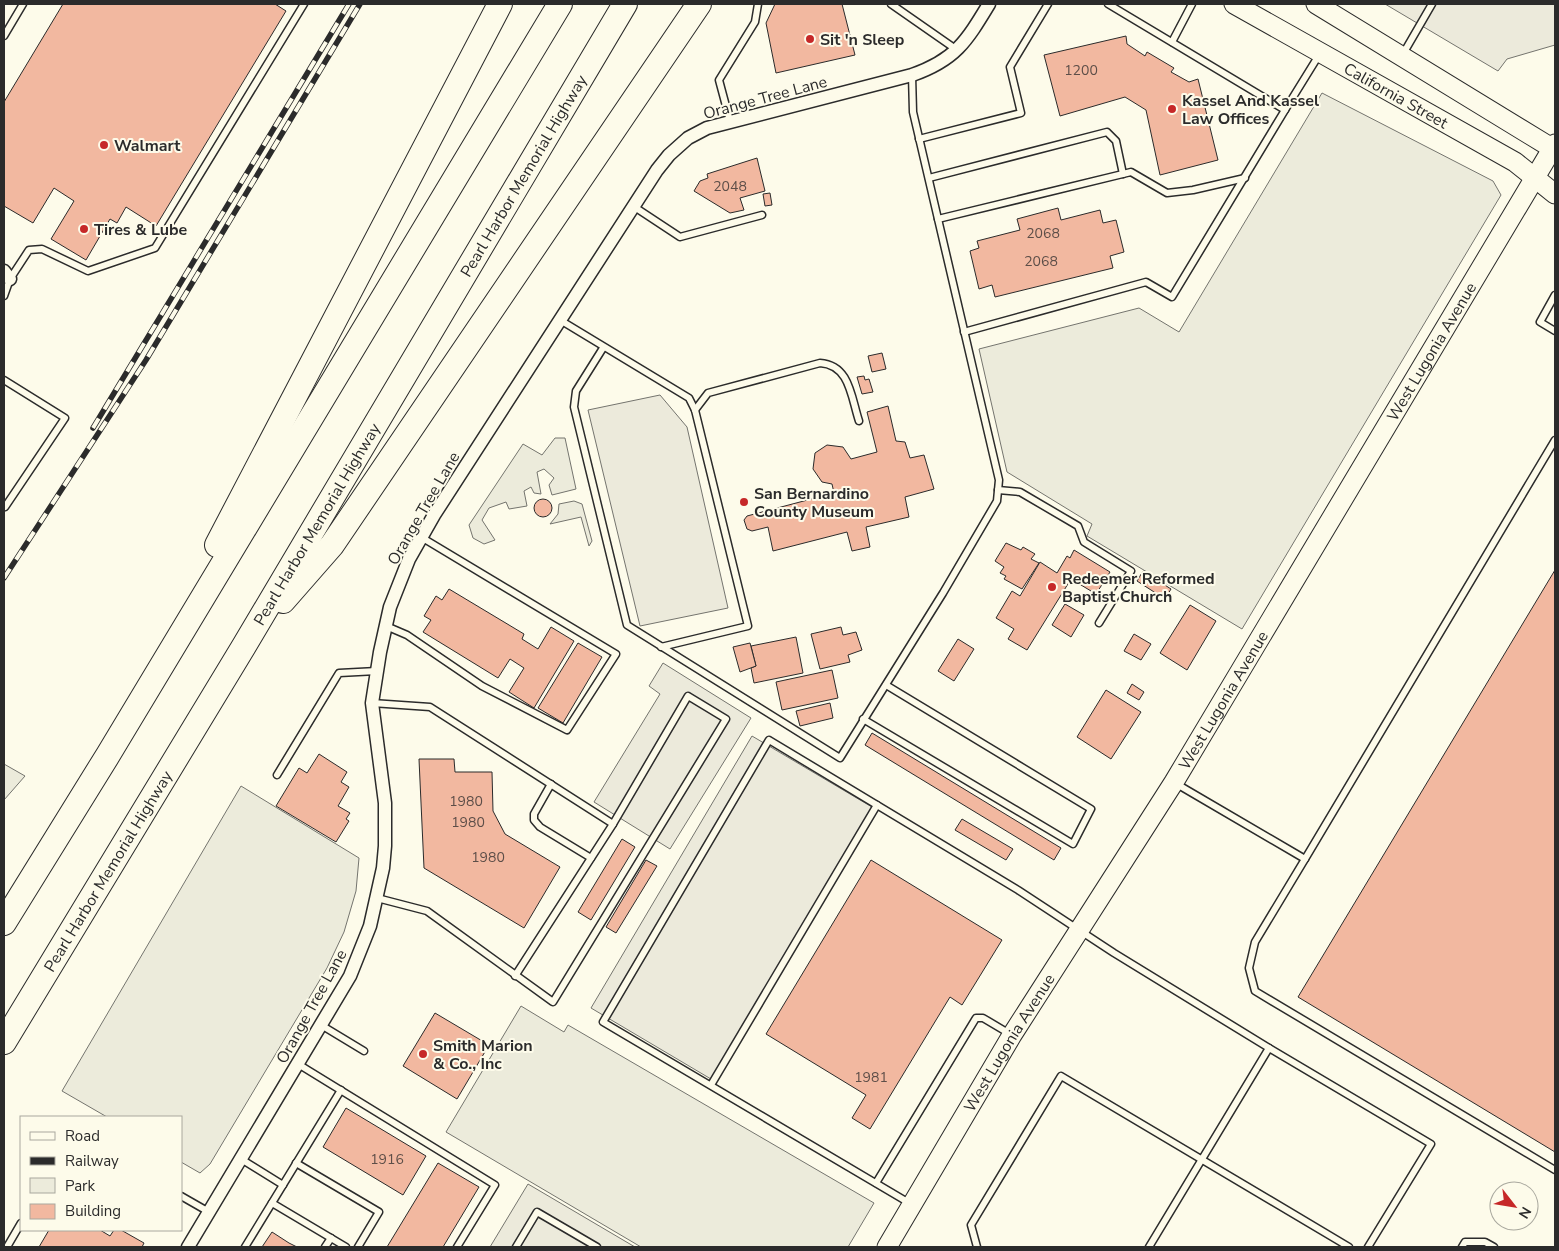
<svg xmlns="http://www.w3.org/2000/svg" width="1559" height="1251" font-family="'Nunito Sans',sans-serif">
	<style>
		.green { fill: #ecebdb; stroke: #74746e }
		.parking { fill: #eceadb; stroke: #74746e }
		.building { fill: #f2b8a0; stroke: #2b2b2b }
		.lines { fill: none; stroke-linecap: round; stroke-linejoin: round }
		.lane-casing { stroke: #2b2b2b; stroke-width: 9 }
		.street-casing { stroke: #2b2b2b; stroke-width: 15 }
		.secondary-casing { stroke: #2b2b2b; stroke-width: 21 }
		.highway-casing { stroke: #2b2b2b; stroke-width: 26 }
		.lane { stroke: #fdfbea; stroke-width: 6 }
		.street { stroke: #fdfbea; stroke-width: 12 }
		.secondary { stroke: #fdfbea; stroke-width: 19 }
		.highway { stroke: #fdfbea; stroke-width: 24 }
		.rail-casing { stroke: #2b2b2b; stroke-width: 5.5 }
		.rail { stroke: #fdfbea; stroke-width: 4; stroke-dasharray: 11; stroke-linecap: butt }
		.poi-dot { fill: #c62828; stroke: #fdfbea; stroke-width: 2 }
		.labels { text-anchor: middle; stroke-width: 4; stroke-linejoin: round; paint-order: stroke }
		.number-label { font-size: 14px; fill: #5d4e48 }
		.poi-label { font-size: 16px; font-weight: bold; fill: #2b2b2b; stroke: #fdfbea; text-anchor: start }
		.street-label { font-size: 16px; fill: #2b2b2b; stroke: #fdfbea }
	</style>
	<rect width="100%" height="100%" fill="#fdfbea"/>
	<!-- green -->
	<g class="green">
		<polygon points="1322,93 1493,181 1501,195 1242,629 1087,536 1092,524 1007,472 979,349 1139,308 1179,332"/>
		<polygon points="555,438 565,438 576,489 552,495 549,485 554,478 544,469 537,472 541,494 534,493 531,487 524,491 527,506 509,509 506,502 489,508 482,520 495,540 484,544 473,538 469,525 523,444 542,455"/>
		<polygon points="574,501 582,504 592,541 589,546 581,517 550,524 558,514 559,504"/>
		<polygon points="4,764 25,776 4,800"/>
		<polygon points="241,786 359,858 356,891 344,932 327,968 210,1164 200,1173 181,1162 181,1117 107,1117 62,1091"/>
		<polygon points="521,1006 564,1032 568,1025 874,1203 848,1247 641,1247 446,1132"/>
	</g>
	<!-- parking -->
	<g class="parking">
		<polygon points="1385,4 1555,4 1555,45 1507,59 1498,71"/>
		<polygon points="660,395 687,427 728,608 640,626 588,410"/>
		<polygon points="663,663 751,718 670,849 594,802 660,694 649,686"/>
		<polygon points="752,736 877,810 716,1082 591,1008"/>
		<polygon points="528,1184 635,1247 490,1247"/>
	</g>
	<!-- building -->
	<g class="building">
		<polygon points="63,4 275,4 286,11 156,226 126,207 117,223 110,219 86,260 51,239 74,201 54,188 33,223 4,206 4,102"/>
		<polygon points="775,4 842,4 855,55 776,73 766,23"/>
		<polygon points="1126,36 1127,44 1145,56 1147,52 1174,68 1171,72 1189,82 1198,79 1218,160 1160,175 1146,110 1125,97 1060,116 1044,55"/>
		<polygon points="757,158 765,191 740,198 744,210 730,213 694,191 700,181 708,178 707,174"/>
		<polygon points="770,193 772,205 765,206 763,194"/>
		<polygon points="1058,208 1061,220 1100,210 1103,223 1116,220 1124,252 1110,256 1113,268 995,297 992,285 979,289 970,251 979,248 977,241 1020,230 1017,219"/>
		<polygon points="882,353 886,369 872,372 868,356"/>
		<polygon points="864,376 865,380 869,379 873,392 862,394 857,377"/>
		<polygon points="888,406 896,441 905,442 910,458 924,455 934,489 905,497 909,517 866,527 870,547 852,551 847,532 773,551 768,527 752,531 747,529 744,520 747,516 834,493 832,484 822,482 813,469 815,453 827,445 843,447 851,459 877,452 867,412"/>
		<circle cx="543" cy="508" r="9"/>
		<polygon points="1006,543 1021,550 1023,547 1035,554 1031,559 1039,563 1022,589 1004,579 1006,576 1000,573 1004,567 995,561"/>
		<polygon points="1074,550 1110,572 1096,594 1071,579 1027,650 1008,639 1014,629 996,618 1012,591 1020,596 1040,562 1057,573 1067,556 1070,558"/>
		<polygon points="1555,570 1555,1152 1298,997"/>
		<polygon points="1143,571 1171,589 1165,599 1137,581"/>
		<polygon points="449,589 524,634 522,639 538,649 551,627 574,641 534,708 509,692 524,668 510,659 498,678 423,632 431,620 424,616 436,596 442,600"/>
		<polygon points="1065,604 1084,615 1071,637 1052,625"/>
		<polygon points="1190,605 1216,621 1187,670 1160,653"/>
		<polygon points="841,627 843,635 856,632 862,650 848,655 850,662 820,669 811,634"/>
		<polygon points="1134,634 1151,644 1141,660 1124,651"/>
		<polygon points="796,637 803,673 754,683 751,668 756,666 751,646"/>
		<polygon points="958,639 974,649 954,681 938,671"/>
		<polygon points="578,643 602,657 563,723 538,708"/>
		<polygon points="750,643 756,666 740,672 733,647"/>
		<polygon points="832,670 838,698 782,710 776,682"/>
		<polygon points="1132,684 1144,692 1139,700 1127,693"/>
		<polygon points="1106,690 1141,712 1111,759 1077,737"/>
		<polygon points="830,703 833,718 800,726 796,711"/>
		<polygon points="872,733 1061,848 1054,860 865,745"/>
		<polygon points="319,754 347,772 341,782 349,787 338,806 350,813 346,819 349,821 336,842 276,806 299,768 307,773"/>
		<polygon points="419,759 454,759 455,772 492,772 493,811 505,834 560,867 524,928 424,868"/>
		<polygon points="962,819 1013,849 1006,860 955,830"/>
		<polygon points="622,839 635,847 591,920 578,912"/>
		<polygon points="646,860 657,866 616,933 606,927"/>
		<polygon points="871,860 1002,940 962,1005 950,997 870,1129 852,1118 866,1095 766,1034"/>
		<polygon points="435,1013 489,1045 457,1099 403,1066"/>
		<polygon points="346,1108 426,1156 403,1195 323,1147"/>
		<polygon points="438,1163 479,1187 443,1247 387,1247"/>
		<polygon points="49,1230 100,1230 110,1236 114,1230 121,1230 144,1243 142,1247 39,1247"/>
		<polygon points="272,1232 289,1243 297,1247 262,1247"/>
	</g>
	<g class="lines">
		<defs>
			<g id="lane">
				<polyline points="891,4 957,50"/>
				<polyline points="4,36 23,4"/>
				<polyline points="1172,42 1192,4"/>
				<polyline points="1403,54 1432,4"/>
				<polyline points="1285,110 1319,55"/>
				<polyline points="730,121 719,80 755,22 758,4"/>
				<polyline points="919,139 1021,113 1010,67 1048,4"/>
				<polyline points="929,178 1107,132 1116,141 1123,174"/>
				<polyline points="633,206 680,237 762,215"/>
				<polyline points="938,219 1131,172 1167,193 1193,190 1245,178"/>
				<polyline points="1555,295 1540,322 1555,331"/>
				<polyline points="4,296 10,279 29,250 42,249 88,271 155,248 304,4"/>
				<polyline points="560,320 689,398 695,410 748,626 661,647"/>
				<polyline points="964,332 1146,282 1172,297 1285,110 1108,4"/>
				<polyline points="603,348 576,391 574,407 627,625 840,758 943,593 997,501 999,480 913,112 912,75"/>
				<polyline points="4,380 65,418 5,507"/>
				<path d="M695 410 708 393 820 363C850 365 851 397 859 421"/>
				<polyline points="998,490 1020,492 1078,526 1084,542 1131,571 1099,623"/>
				<polyline points="386,626 407,635 482,686 567,730 616,654 421,537"/>
				<polyline points="372,703 430,707 613,824 688,696 726,719 553,1002 427,911 377,898"/>
				<polyline points="863,719 1073,844 1091,809 886,685"/>
				<polyline points="277,775 339,673 377,671"/>
				<polyline points="1175,783 1305,859 1255,942 1249,968 1255,991 1555,1170"/>
				<polyline points="551,784 534,814 534,820 540,827 591,858"/>
				<polyline points="1305,859 1555,440"/>
				<polyline points="515,976 613,824"/>
				<polyline points="321,1025 364,1051"/>
				<polyline points="298,1064 495,1185 457,1247"/>
				<polyline points="711,1085 877,805"/>
				<polyline points="241,1159 283,1185"/>
				<polyline points="296,1163 379,1212 358,1247"/>
				<polyline points="876,1183 976,1018 983,1018 1010,1034"/>
				<polyline points="181,1196 209,1212"/>
				<polyline points="272,1203 346,1247"/>
				<polyline points="911,1204 603,1022 769,740 1018,890 1114,953 1269,1048 1431,1144 1368,1247"/>
				<polyline points="7,1247 21,1223"/>
				<polyline points="245,1247 341,1090"/>
				<polyline points="325,1247 331,1238"/>
				<polyline points="516,1247 537,1212 597,1247"/>
				<polyline points="977,1247 971,1225 1061,1076 1349,1247"/>
				<polyline points="1149,1247 1269,1048"/>
				<polyline points="1462,1247 1465,1242 1485,1242 1494,1247"/>
			</g>
			<g id="street">
				<polyline points="4,271 10,279"/>
				<path d="M188 1247 350 976 370 926 383 868 385 846V803L372 703 380 652 390 607 409 559 434 515 657 170 669 155 688 138 707 128 912 75C955 60 966 42 989 4"/>
			</g>
			<g id="secondary">
				<path id="s1" d="M1234 4 1515 162 1555 194"/>
				<polyline points="1316,4 1555,150"/>
				<path id="s2" d="M887 1247 1012 1035 1174 782 1555 144"/>
			</g>
			<g id="highway">
				<polyline points="217,545 500,4"/>
				<polyline points="283,601 332,545 699,4"/>
				<polyline points="4,923 108,755 560,4"/>
				<path id="s3" d="M4 1042 244 646 625 4"/>
			</g>
		</defs>
		<!-- lane casing -->
		<use href="#lane" class="lane-casing"/>
		<!-- street casing -->
		<use href="#street" class="street-casing"/>
		<!-- secondary casing -->
		<use href="#secondary" class="secondary-casing"/>
		<!-- highway casing -->
		<use href="#highway" class="highway-casing"/>
		<!-- lane -->
		<use href="#lane" class="lane"/>
		<!-- street -->
		<use href="#street" class="street"/>
		<!-- secondary -->
		<use href="#secondary" class="secondary"/>
		<!-- highway -->
		<use href="#highway" class="highway"/>
		<defs>
			<g id="rail">
				<polyline points="93,428 349,4"/>
				<polyline points="4,578 146,360 360,4"/>
			</g>
		</defs>
		<!-- rail casing -->
		<use href="#rail" class="rail-casing"/>
		<!-- rail -->
		<use href="#rail" class="rail"/>
	</g>
	<!-- markers -->
	<g class="poi-dot">
		<circle cx="810" cy="39" r="5"/>
		<circle cx="1172" cy="109" r="5"/>
		<circle cx="104" cy="145" r="5"/>
		<circle cx="84" cy="229" r="5"/>
		<circle cx="744" cy="502" r="5"/>
		<circle cx="1052" cy="587" r="5"/>
		<circle cx="423" cy="1054" r="5"/>
	</g>
	<g class="labels">
		<!-- number labels -->
		<g class="number-label">
			<text x="1081" y="75">1200</text>
			<text x="730" y="191">2048</text>
			<text x="1043" y="238">2068</text>
			<text x="1041" y="266">2068</text>
			<text x="466" y="806">1980</text>
			<text x="468" y="827">1980</text>
			<text x="488" y="862">1980</text>
			<text x="871" y="1082">1981</text>
			<text x="387" y="1164">1916</text>
		</g>
		<!-- poi labels -->
		<g class="poi-label">
			<text x="820" y="45">Sit 'n Sleep</text>
			<text x="1182" y="106">Kassel And Kassel<tspan x="1182" dy="18">Law Offices</tspan></text>
			<text x="114" y="151">Walmart</text>
			<text x="94" y="235">Tires &amp; Lube</text>
			<text x="754" y="499">San Bernardino<tspan x="754" dy="18">County Museum</tspan></text>
			<text x="1062" y="584">Redeemer Reformed<tspan x="1062" dy="18">Baptist Church</tspan></text>
			<text x="433" y="1051">Smith Marion<tspan x="433" dy="18">&amp; Co., Inc</tspan></text>
		</g>
		<!-- street labels -->
		<g class="street-label">
			<text dy="6" stroke="none"><textPath href="#s1" startOffset="186">California Street</textPath></text>
			<text transform="translate(765 97) rotate(-15)" y="6">Orange Tree Lane</text>
			<text dy="6" stroke="none"><textPath href="#s3" startOffset="1010">Pearl Harbor Memorial Highway</textPath></text>
			<text dy="6" stroke="none"><textPath href="#s2" startOffset="1048">West Lugonia Avenue</textPath></text>
			<text transform="translate(423 508) rotate(-60)" y="6">Orange Tree Lane</text>
			<text dy="6" stroke="none"><textPath href="#s3" startOffset="605">Pearl Harbor Memorial Highway</textPath></text>
			<text dy="6" stroke="none"><textPath href="#s2" startOffset="642">West Lugonia Avenue</textPath></text>
			<text dy="6" stroke="none"><textPath href="#s3" startOffset="200">Pearl Harbor Memorial Highway</textPath></text>
			<text transform="translate(311 1006) rotate(-61)" y="6">Orange Tree Lane</text>
			<text dy="6" stroke="none"><textPath href="#s2" startOffset="238">West Lugonia Avenue</textPath></text>
		</g>
	</g>
	<!-- border -->
	<rect width="1559" height="1251" fill="none" stroke="#2b2b2b" stroke-width="10"/>
	<!-- legend -->
	<rect x="20" y="1116" width="162" height="115" fill="#fdfbea" stroke="#a9a89e"/>
	<rect x="30" y="1132" width="25" height="8" fill="#fdfbea" stroke="#a9a89e"/>
	<text x="65" y="1141" font-size="15" fill="#2b2b2b">Road</text>
	<rect x="30" y="1157" width="25" height="8" fill="#2b2b2b" stroke="#a9a89e"/>
	<text x="65" y="1166" font-size="15" fill="#2b2b2b">Railway</text>
	<rect x="30" y="1178" width="25" height="15" fill="#ecebdb" stroke="#a9a89e"/>
	<text x="65" y="1191" font-size="15" fill="#2b2b2b">Park</text>
	<rect x="30" y="1204" width="25" height="15" fill="#f2b8a0" stroke="#a9a89e"/>
	<text x="65" y="1216" font-size="15" fill="#2b2b2b">Building</text>
	<!-- north arrow -->
	<g transform="translate(1514 1206) rotate(121)"><circle r="24" fill="#fdfbea" stroke="#a9a89e"/>
	<path d="M0-4L9 19L0 12L-9 19Z" fill="#c62828"/>
	<text y="-8" font-size="14" font-weight="bold" text-anchor="middle" fill="#2b2b2b">N</text>
	</g>
</svg>
